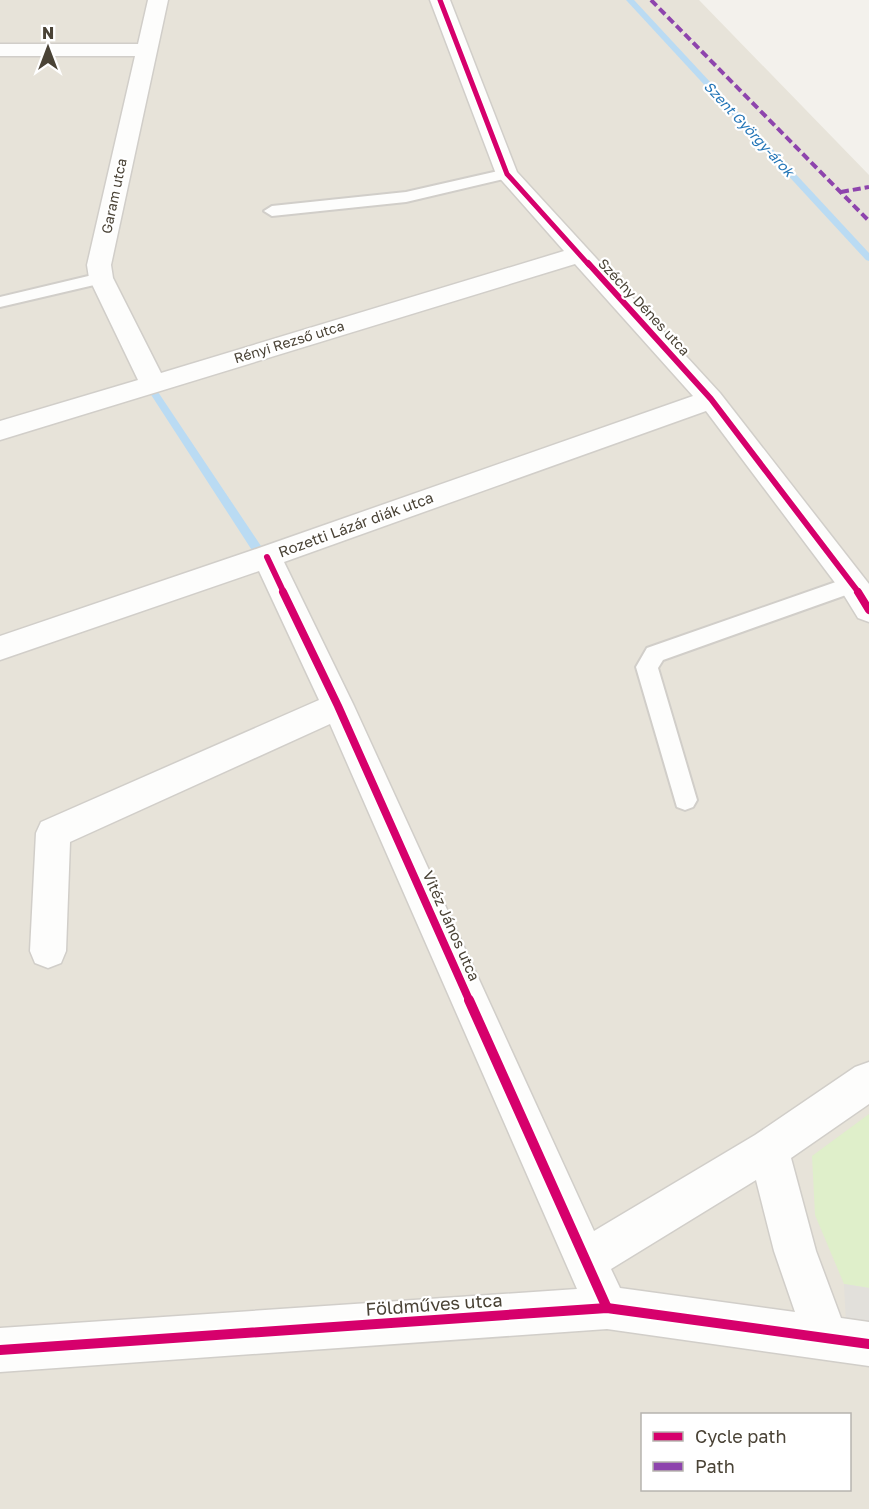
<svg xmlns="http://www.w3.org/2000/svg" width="869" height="1509" font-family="'Golos Text',sans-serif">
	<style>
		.residential { fill: #e7e3d9; fill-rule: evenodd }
		.green { fill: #dfefca }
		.parking { fill: #e2e0db }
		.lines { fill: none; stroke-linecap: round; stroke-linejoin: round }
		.stream { fill: #badbf3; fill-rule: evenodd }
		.lane-casing { stroke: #d1cec9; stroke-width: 4 }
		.street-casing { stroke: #d1cec9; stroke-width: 3 }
		.lane { fill: #fdfdfc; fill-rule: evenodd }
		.street { fill: #fdfdfc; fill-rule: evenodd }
		.quiet { stroke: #8e44ad; stroke-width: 4; stroke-dasharray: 8 4; stroke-linecap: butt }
		.cycleway-far3-casing { stroke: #fff; stroke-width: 8 }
		.cycleway-far2-casing { stroke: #fff; stroke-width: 9 }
		.cycleway-far1-casing { stroke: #fff; stroke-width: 11 }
		.cycleway-casing { stroke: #fff; stroke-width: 14 }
		.cycleway-far3 { stroke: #d6006c; stroke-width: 5 }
		.cycleway-far2 { stroke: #d6006c; stroke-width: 6 }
		.cycleway-far1 { stroke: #d6006c; stroke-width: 8 }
		.cycleway { stroke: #d6006c; stroke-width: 10 }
		.labels { text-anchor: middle; stroke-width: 4.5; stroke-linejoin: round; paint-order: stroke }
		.far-water-label { font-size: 14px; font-style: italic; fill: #2476b7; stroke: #fff }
		.far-street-label { font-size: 14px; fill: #4a4336; stroke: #fff }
		.street-label { font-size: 15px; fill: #4a4336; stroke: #fff }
		.near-street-label { font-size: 18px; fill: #4a4336; stroke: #fff }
	</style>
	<rect width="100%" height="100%" fill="#f3f1ec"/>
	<!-- residential -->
	<path class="residential" d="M0 0H699L869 175V1509H0ZM642 1414H850V1490H642Z"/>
	<!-- green -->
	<polygon class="green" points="869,1114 869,1288 844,1284 815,1215 812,1156"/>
	<!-- parking -->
	<polygon class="parking" points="844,1284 869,1288 869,1344 847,1341"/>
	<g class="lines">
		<!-- stream -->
		<g class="stream">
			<polygon points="626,0 634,0 869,253 869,261 866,260"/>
			<polygon points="149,382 152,383 267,555 268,558 267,561 259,561 146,387 144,385"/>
		</g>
		<defs>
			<g id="lane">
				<polygon points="507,169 515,174 512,177 406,202 272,216 264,211 272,206 406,192"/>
				<polygon points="101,273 107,274 109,278 107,282 0,307 0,297"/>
				<polygon points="853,576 860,578 863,584 860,590 663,660 658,668 697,800 693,807 685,810 677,807 636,667 647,648"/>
			</g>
			<path id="street" d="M148 0H168L111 265 113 278 161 373 564 251 496 174 430 0H450L517 172 720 393 869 584V622L858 618 842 592 706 411 284 562 354 706 594 1231 755 1135 855 1067 869 1062V1104L791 1158 816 1251 841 1318 869 1322V1366L607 1329 0 1372V1328L577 1289 330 724 70 842 66 951 61 963 48 968 35 963 30 951 36 833 41 822 319 700 259 571 0 660V636L253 550 693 396 575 264 0 440V421L138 380 89 278 87 265 135 56H0V44H138ZM756 1180 774 1251 795 1312 620 1288 611 1269Z"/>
		</defs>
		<!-- lane casing -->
		<use href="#lane" class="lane-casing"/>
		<!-- street casing -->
		<use href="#street" class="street-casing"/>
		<!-- lane -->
		<use href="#lane" class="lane"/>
		<!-- street -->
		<use href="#street" class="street"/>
		<!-- quiet -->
		<g class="quiet">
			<polyline points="651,0 869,221"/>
			<polyline points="841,192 869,187"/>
		</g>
		<defs>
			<polyline id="cycleway-far3" points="440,0 507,174 589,265"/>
			<g id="cycleway-far2">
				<polyline points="588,263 711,399 859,593"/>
				<polyline points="267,557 284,593"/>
			</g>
			<g id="cycleway-far1">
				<polyline points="283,592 338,706 470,1002"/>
				<polyline points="858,592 869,610"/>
			</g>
			<g id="cycleway">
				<polyline points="469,1000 607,1308"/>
				<polyline points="0,1350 607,1308 869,1344"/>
			</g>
		</defs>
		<!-- cycleway-far3 casing -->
		<use href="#cycleway-far3" class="cycleway-far3-casing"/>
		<!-- cycleway-far2 casing -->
		<use href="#cycleway-far2" class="cycleway-far2-casing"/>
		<!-- cycleway-far1 casing -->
		<use href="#cycleway-far1" class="cycleway-far1-casing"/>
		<!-- cycleway casing -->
		<use href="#cycleway" class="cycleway-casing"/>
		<!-- cycleway-far3 -->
		<use href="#cycleway-far3" class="cycleway-far3"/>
		<!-- cycleway-far2 -->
		<use href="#cycleway-far2" class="cycleway-far2"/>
		<!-- cycleway-far1 -->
		<use href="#cycleway-far1" class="cycleway-far1"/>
		<!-- cycleway -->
		<use href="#cycleway" class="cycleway"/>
	</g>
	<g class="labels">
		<!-- far-water labels -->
		<g class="far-water-label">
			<text transform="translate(749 129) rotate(47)" y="5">Szent György-árok</text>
		</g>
		<!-- far-street labels -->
		<g class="far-street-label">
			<text transform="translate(114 196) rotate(-78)" y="5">Garam utca</text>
			<text transform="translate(644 307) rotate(47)" y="5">Széchy Dénes utca</text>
			<text transform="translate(289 342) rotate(-17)" y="5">Rényi Rezső utca</text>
		</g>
		<!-- street labels -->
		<g class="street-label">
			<text transform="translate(356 525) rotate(-20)" y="5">Rozetti Lázár diák utca</text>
			<text transform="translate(451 926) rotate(66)" y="5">Vitéz János utca</text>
		</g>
		<!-- near-street labels -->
		<g class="near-street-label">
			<text transform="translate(434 1305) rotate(-4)" y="6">Földműves utca</text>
		</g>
	</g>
	<!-- legend -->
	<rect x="641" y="1413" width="210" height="78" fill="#ffffff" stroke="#b7b4af" stroke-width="1.5"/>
	<rect x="653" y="1432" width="30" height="9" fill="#d6006c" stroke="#b7b4af" stroke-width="1.5"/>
	<text x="695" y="1443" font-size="18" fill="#4a4336">Cycle path</text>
	<rect x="653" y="1462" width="30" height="9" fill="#8e44ad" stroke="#b7b4af" stroke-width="1.5"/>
	<text x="695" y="1473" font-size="18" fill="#4a4336">Path</text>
	<!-- north arrow -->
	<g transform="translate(48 48)" stroke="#ffffff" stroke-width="4.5" paint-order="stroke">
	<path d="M0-4.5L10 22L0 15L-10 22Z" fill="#4a4336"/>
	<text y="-9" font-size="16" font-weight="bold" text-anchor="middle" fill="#4a4336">N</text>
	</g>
</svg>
